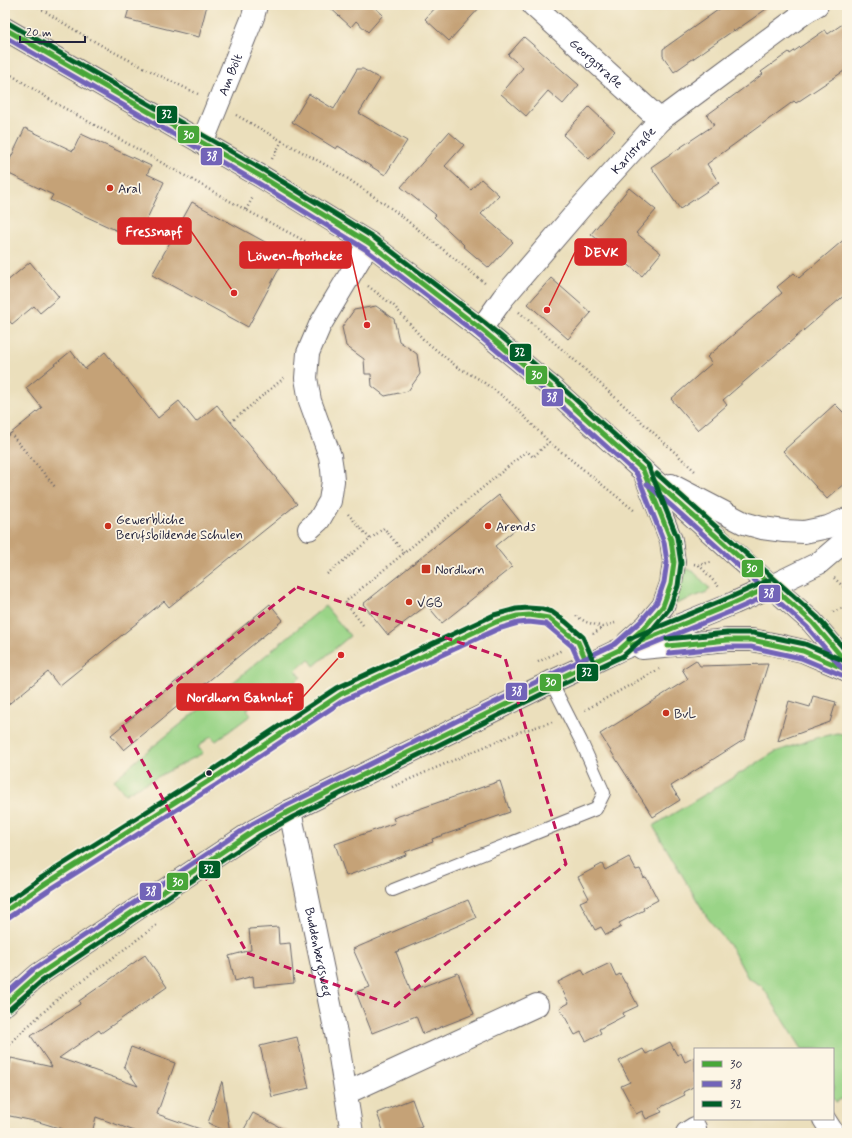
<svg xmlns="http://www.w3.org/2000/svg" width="852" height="1138" font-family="Mynerve,sans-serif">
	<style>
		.green { fill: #9ad487; stroke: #5e7b61 }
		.building { fill: #c5a277 }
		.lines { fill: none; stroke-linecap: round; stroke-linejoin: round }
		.service-casing { stroke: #686468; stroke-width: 14 }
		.minor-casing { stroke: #686468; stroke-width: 24 }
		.tertiary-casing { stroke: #686468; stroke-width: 24 }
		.path { stroke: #686468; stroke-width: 2.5; stroke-dasharray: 1 3; stroke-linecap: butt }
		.service { stroke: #fff; stroke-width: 12 }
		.minor { stroke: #fff; stroke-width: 22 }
		.tertiary { stroke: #fff; stroke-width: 22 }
		.bus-1-casing { stroke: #fcf5e5; stroke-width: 8 }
		.bus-2-casing { stroke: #fcf5e5; stroke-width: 8 }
		.bus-3-casing { stroke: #fcf5e5; stroke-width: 8 }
		.bus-1 { stroke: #47a638; stroke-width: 5 }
		.bus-2 { stroke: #7264b8; stroke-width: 5 }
		.bus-3 { stroke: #005d28; stroke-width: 5 }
		.marked { fill: none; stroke: #c2185b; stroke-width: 3; stroke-dasharray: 8 5; stroke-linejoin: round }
		.poi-dot { fill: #c8321e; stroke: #fcf5e5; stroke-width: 1.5 }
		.bus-dot { fill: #22223b; stroke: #fcf5e5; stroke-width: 1.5 }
		.labels { text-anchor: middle; stroke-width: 3.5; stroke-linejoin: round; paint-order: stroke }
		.street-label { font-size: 13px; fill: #22223b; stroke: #fcf5e5 }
		.poi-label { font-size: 13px; fill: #22223b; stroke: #fcf5e5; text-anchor: start }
		.leader { fill: none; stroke: #d62828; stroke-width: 1.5 }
		.callout-dot { fill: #d62828; stroke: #fcf5e5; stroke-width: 1.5 }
		.callout { fill: #d62828; stroke: #d62828; stroke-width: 1.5 }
		.callout-label { font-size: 14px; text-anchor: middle; font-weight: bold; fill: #fff }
		.line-badge { stroke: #fcf5e5; stroke-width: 1.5 }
		.badge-label { font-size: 11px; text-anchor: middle; font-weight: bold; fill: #fff }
	</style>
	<rect width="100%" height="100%" fill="#fcf5e5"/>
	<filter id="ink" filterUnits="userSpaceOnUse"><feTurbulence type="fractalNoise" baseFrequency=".025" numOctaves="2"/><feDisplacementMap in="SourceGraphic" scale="8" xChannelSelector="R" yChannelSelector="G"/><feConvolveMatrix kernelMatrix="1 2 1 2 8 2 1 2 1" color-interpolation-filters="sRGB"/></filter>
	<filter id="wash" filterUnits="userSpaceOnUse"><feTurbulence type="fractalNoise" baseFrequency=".012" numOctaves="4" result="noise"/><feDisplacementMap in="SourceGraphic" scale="16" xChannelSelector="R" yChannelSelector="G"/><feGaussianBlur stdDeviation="0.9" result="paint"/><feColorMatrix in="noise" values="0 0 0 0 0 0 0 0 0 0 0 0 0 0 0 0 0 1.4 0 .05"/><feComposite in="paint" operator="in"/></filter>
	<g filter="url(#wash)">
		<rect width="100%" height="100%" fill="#ebdfbc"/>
		<!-- green -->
		<g class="green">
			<polygon points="684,568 694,572 710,589 707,592 673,605"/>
			<polygon points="325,606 350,636 314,666 309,659 296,670 301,677 265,705 261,699 247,709 251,715 216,741 211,736 198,747 203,753 125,794 114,780 145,753 242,675"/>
			<polygon points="837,733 847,735 847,1096 836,1102 833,1097 833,1049 802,1049 762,986 748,978 732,949 707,917 653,826 775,752 816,738"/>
		</g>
		<g id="blocks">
			<!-- building -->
			<g class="building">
				<polygon points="130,5 207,5 199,37 126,19"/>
				<polygon points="327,5 372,5 383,15 368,32 356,21 351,27"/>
				<polygon points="438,5 482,5 449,41 425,19"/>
				<polygon points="725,5 772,5 735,31 734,30 674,72 663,56 663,49"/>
				<polygon points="847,21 847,69 796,103 794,101 707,164 719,183 680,209 651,167 714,125 707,115 763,74 761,72 789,52 790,54 825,30 828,34"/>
				<polygon points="524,37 579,85 563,104 548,91 526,116 501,94 523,68 508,55"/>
				<polygon points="357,69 363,69 380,79 359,113 407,141 385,175 338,146 336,149 292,122 309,94 334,109"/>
				<polygon points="589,107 615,131 589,159 563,135"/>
				<polygon points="25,128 73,151 81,134 151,166 147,174 164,182 140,234 123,226 120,232 50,200 53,195 5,172 5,170"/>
				<polygon points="449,132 464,145 445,166 471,190 481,179 499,195 481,214 513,242 489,268 463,246 464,245 434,217 436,215 401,187"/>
				<polygon points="629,188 656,210 636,233 661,253 642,276 591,234"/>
				<polygon points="192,202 287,254 248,327 152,275"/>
				<polygon points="847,237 847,293 723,400 727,405 698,430 671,399 712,363 707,357 782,293 777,287 794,273 799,278"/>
				<polygon points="30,262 59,297 40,313 34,306 12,324 5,316 5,283"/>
				<polygon points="551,278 591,313 568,339 528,304"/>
				<polygon points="376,306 394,319 399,341 417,354 420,374 408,391 385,396 372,386 371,374 365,374 364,359 346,346 342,327 354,310"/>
				<polygon points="71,351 85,369 105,352 158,418 179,401 196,422 217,405 297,504 169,607 164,601 59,686 48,672 5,707 5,438 42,408 26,388"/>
				<polygon points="835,404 847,416 847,481 827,499 783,451"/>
				<polygon points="499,495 522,524 495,546 512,567 442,623 427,605 388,635 363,604"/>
				<polygon points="270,604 283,620 124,750 111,735"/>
				<polygon points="696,660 700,666 768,664 745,739 671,786 680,800 653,817 600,734 688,679 682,669"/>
				<polygon points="813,696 836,702 830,722 778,741 789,701 810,707"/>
				<polygon points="500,781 510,812 432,839 433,842 405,852 406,855 346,876 335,844 395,823 393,818"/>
				<polygon points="629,857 636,870 640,869 644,878 646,877 658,900 643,908 644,910 619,923 621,927 606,935 601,927 595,930 580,902 589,898 578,877 602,864 605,870"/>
				<polygon points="468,900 476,918 396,952 411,991 458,973 474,1014 423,1034 416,1016 372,1033 356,992 370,987 353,949"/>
				<polygon points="278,927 279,944 290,943 294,983 254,987 253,976 235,981 229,956 251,950 249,929"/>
				<polygon points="145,955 167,987 101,1033 99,1030 59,1058 138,1086 124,1066 131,1047 175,1063 157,1114 203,1130 203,1133 140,1133 96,1117 92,1133 75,1133 39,1122 5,1115 5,1087 11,1058 52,1067 31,1036 80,1004 79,1001"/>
				<polygon points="610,963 616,976 620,974 625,983 626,983 638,1006 623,1013 624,1016 599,1029 601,1033 586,1041 581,1032 575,1035 560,1008 569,1003 558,982 582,970 585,975"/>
				<polygon points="297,1037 309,1088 272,1097 260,1046"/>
				<polygon points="670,1042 677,1055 681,1053 685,1062 695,1057 695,1086 683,1092 685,1095 659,1108 662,1112 646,1119 642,1111 636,1114 621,1086 630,1082 619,1061 643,1049 646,1054"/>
				<polygon points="222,1081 230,1133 208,1123"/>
				<polygon points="412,1099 422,1127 406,1133 384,1133 377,1113"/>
				<polygon points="253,1113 291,1133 242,1133"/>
			</g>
		</g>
	</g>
	<g filter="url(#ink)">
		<use href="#blocks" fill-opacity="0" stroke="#686468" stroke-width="1"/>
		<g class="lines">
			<defs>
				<g id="service">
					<polyline points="393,890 596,809 604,793 581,741 551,682"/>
					<polyline points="5,911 45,884 212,779 341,694 374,678 496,622 517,616 529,615 541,616 549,618 561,627 578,642 588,665"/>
				</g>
				<g id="minor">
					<path id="s1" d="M533 5 660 120"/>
					<path id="s2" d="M202 143 253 17 256 5"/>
					<path id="s3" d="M481 329 503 298 581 207 660 120 804 13 817 5"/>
					<polyline points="309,529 319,520 330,501 333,481 332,469 330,456 310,401 306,378 308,353 320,325 369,243"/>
					<path id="s4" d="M290 811 337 1038 352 1133"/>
					<polyline points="346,1093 537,1005"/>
					<polyline points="824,1119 833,1133"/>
					<polyline points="687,1133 695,1128"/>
				</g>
				<g id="tertiary">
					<polyline points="5,29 262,177 369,243 481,329 551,387 737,556 812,622 847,663"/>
					<polyline points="671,485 744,523 762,528 784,531 804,532 828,527 847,519"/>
					<polyline points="628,642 646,626 663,606 671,584 674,562 671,540 646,477"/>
					<polyline points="642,648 728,640 752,640 777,645 803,651 847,670"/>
					<polyline points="5,1004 38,975 255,830 290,811 551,682 588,665 619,650 734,603 772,586 819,563 847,539"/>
				</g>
			</defs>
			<!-- service casing -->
			<use href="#service" class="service-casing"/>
			<!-- minor casing -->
			<use href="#minor" class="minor-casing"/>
			<!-- tertiary casing -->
			<use href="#tertiary" class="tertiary-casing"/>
			<!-- path -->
			<g class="path">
				<path d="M36 5C86 40 142 67 198 94"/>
				<polyline points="5,71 57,104 246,210 318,248 333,260"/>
				<polyline points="236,115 282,141 335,170 395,211 486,284"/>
				<polyline points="272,159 282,141"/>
				<polyline points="246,210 253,197"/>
				<polyline points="368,286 394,306 423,339 457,367 479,379 504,397 520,412 549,442 635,511"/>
				<polyline points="519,312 580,365 696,472"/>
				<polyline points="231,422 285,377"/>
				<polyline points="5,427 56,488"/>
				<polyline points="348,514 370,539"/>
				<polyline points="694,564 699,565 711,562"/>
				<polyline points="699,565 719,587"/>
				<polyline points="327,574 384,528 404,553"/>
				<polyline points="834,578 847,590"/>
				<polyline points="833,612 847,606"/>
				<polyline points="576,616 586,622 603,627"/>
				<polyline points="363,625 345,602 527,451 533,457 549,442"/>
				<polyline points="593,634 603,627 615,623"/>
				<polyline points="538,662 562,650"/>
				<polyline points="585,710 659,669"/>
				<polyline points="392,787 516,733 552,722"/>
				<polyline points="5,1051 16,1037 59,998 158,924"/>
			</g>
			<!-- service -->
			<use href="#service" class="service"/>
			<!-- minor -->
			<use href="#minor" class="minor"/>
			<!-- tertiary -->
			<use href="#tertiary" class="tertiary"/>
			<defs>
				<g id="bus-1">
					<polyline points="5,29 262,177 369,243 481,329 551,387 643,470 671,540 674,562 671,584 663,606 646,626 619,650 551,682 290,811 255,830 38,975 5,1004"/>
					<polyline points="652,479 812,622 847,663"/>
					<polyline points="632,645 734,603 772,586"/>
					<polyline points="668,646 728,640 752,640 803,651 847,670"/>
					<polyline points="5,911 45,884 212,779 341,694 496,622 517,616 529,615 549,618 578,642 588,665"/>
				</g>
				<g id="bus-2">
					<polyline points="5,37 258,183 365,249 477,334 546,392 637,474 664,542 667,562 664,582 657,602 641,621 615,644 548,676 287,805 252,824 34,969 5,995"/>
					<polyline points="647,484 807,627 842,668"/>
					<polyline points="635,651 737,609 775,592"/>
					<polyline points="669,653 728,647 751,647 801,658 844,676"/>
					<polyline points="9,917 49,890 216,785 344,700 498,629 518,623 529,622 546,624 572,646 582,668"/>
				</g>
				<g id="bus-3">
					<polyline points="8,23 265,171 373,237 485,323 556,382 648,465 677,537 681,563 678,586 669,609 651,631 623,656 554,688 293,817 259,836 42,981 10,1009"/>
					<polyline points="657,474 817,617 847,652"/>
					<polyline points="629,639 731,597 769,580"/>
					<polyline points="667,639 727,633 753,633 805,644 847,662"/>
					<polyline points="5,903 41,878 208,773 337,688 494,615 516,609 528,608 542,609 552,612 566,622 583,637 594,662"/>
				</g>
			</defs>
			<!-- bus-1 casing -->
			<use href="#bus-1" class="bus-1-casing"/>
			<!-- bus-2 casing -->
			<use href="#bus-2" class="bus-2-casing"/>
			<!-- bus-3 casing -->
			<use href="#bus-3" class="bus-3-casing"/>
			<!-- bus-1 -->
			<use href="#bus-1" class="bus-1"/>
			<!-- bus-2 -->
			<use href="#bus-2" class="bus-2"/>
			<!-- bus-3 -->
			<use href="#bus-3" class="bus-3"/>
		</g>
	</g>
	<!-- marked area -->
	<path class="marked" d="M297 587 505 658 566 864 395 1006 247 953 122 724Z"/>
	<!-- markers -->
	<g class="poi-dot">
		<circle cx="110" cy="188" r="4"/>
		<circle cx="108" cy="526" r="4"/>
		<circle cx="488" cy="526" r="4"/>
		<rect x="421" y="564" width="10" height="10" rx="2"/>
		<circle cx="409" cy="602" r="4"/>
		<circle cx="666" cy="713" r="4"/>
	</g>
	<circle class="bus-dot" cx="209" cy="773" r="3.5"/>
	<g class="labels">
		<!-- street labels -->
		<g class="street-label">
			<text dy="5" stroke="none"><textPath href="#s1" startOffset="86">Georgstraße</textPath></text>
			<text dy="5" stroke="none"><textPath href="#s2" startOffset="74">Am Bölt</textPath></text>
			<text dy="5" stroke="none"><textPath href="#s3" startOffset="235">Karlstraße</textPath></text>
			<text dy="5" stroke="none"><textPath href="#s4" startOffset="144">Buddenbergsweg</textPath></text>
		</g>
		<!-- poi labels -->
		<g class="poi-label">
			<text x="118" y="193">Aral</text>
			<text x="116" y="524">Gewerbliche<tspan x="116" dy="15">Berufsbildende Schulen</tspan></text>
			<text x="496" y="531">Arends</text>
			<text x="435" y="574">Nordhorn</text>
			<text x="417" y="607">VGB</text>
			<text x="674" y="718">BvL</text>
		</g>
	</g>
	<!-- callouts -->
	<path class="leader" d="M234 293L191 231M547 310L575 252M367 325L351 255M341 655L303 697"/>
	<g class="callout-dot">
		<circle cx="234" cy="293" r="4"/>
		<circle cx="547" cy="310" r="4"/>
		<circle cx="367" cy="325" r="4"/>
		<circle cx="341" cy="655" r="4"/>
	</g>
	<g class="callout">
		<rect x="118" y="218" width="73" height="26" rx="4"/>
		<rect x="575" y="239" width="51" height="26" rx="4"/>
		<rect x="240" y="242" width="111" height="26" rx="4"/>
		<rect x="177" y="684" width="126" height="26" rx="4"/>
	</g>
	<g class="callout-label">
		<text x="154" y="236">Fressnapf</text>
		<text x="601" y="257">DEVK</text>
		<text x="295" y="260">Löwen-Apotheke</text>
		<text x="240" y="702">Nordhorn Bahnhof</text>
	</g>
	<g class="line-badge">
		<rect x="156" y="105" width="22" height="19" rx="4" fill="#005d28"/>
		<rect x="177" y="125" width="23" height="19" rx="4" fill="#47a638"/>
		<rect x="200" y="147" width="23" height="19" rx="4" fill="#7264b8"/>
		<rect x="509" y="343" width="23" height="19" rx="4" fill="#005d28"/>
		<rect x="525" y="365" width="23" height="20" rx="4" fill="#47a638"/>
		<rect x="541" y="388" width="23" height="19" rx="4" fill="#7264b8"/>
		<rect x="741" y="559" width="23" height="19" rx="4" fill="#47a638"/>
		<rect x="758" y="584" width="23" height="19" rx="4" fill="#7264b8"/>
		<rect x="576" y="663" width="23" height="19" rx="4" fill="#005d28"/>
		<rect x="539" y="673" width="23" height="19" rx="4" fill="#47a638"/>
		<rect x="505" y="682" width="23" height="19" rx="4" fill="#7264b8"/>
		<rect x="198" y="860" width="23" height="19" rx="4" fill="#005d28"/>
		<rect x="166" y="872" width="23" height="19" rx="4" fill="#47a638"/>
		<rect x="139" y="882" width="23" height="19" rx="4" fill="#7264b8"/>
	</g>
	<g class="badge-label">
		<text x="167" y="118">32</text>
		<text x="189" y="139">30</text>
		<text x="212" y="160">38</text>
		<text x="520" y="356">32</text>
		<text x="537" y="379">30</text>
		<text x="552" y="401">38</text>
		<text x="752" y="572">30</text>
		<text x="769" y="597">38</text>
		<text x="587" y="676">32</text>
		<text x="551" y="686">30</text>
		<text x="517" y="695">38</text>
		<text x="209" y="873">32</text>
		<text x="178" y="886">30</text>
		<text x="151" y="895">38</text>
	</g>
	<!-- margin -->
	<rect width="852" height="1138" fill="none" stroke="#fcf5e5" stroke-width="20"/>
	<!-- legend -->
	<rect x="694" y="1048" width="140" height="72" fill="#fcf5e5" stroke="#a5a1a1"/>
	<rect x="702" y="1061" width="20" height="6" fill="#47a638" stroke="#a5a1a1"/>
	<text x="730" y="1068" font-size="12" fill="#22223b">30</text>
	<rect x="702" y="1081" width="20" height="6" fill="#7264b8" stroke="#a5a1a1"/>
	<text x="730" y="1088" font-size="12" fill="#22223b">38</text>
	<rect x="702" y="1101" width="20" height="6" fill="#005d28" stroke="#a5a1a1"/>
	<text x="730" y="1108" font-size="12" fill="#22223b">32</text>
	<!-- scale -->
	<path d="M20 36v6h65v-6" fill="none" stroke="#22223b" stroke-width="2"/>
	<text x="26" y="36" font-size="12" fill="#22223b" stroke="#fcf5e5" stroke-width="3" paint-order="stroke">20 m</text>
</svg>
